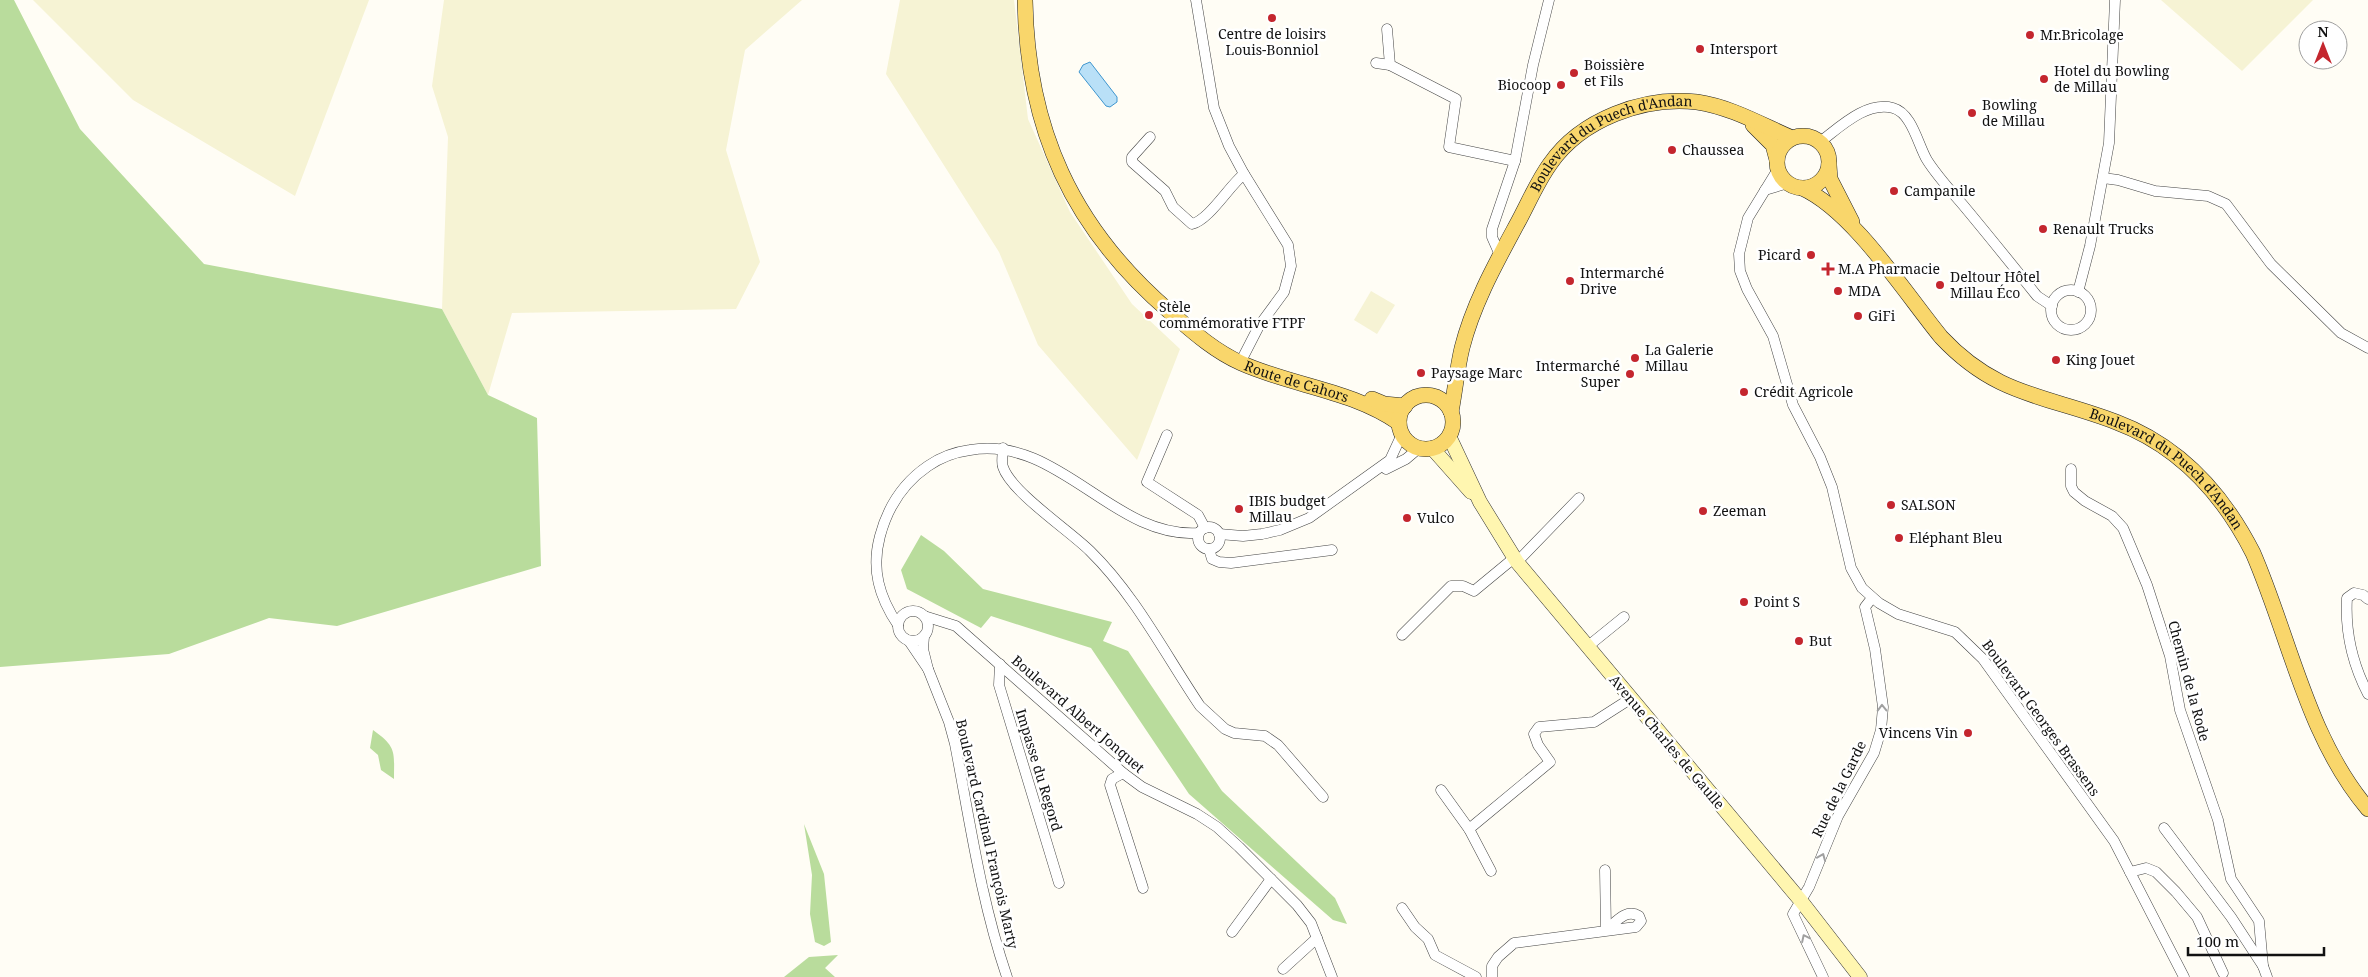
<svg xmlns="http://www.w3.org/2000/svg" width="2368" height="977" font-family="'Noto Serif',serif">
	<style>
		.farmland { fill: #f6f3d4 }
		.forest { fill: #b9dc9c }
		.water { fill: #b9e0f7; stroke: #3f96cf }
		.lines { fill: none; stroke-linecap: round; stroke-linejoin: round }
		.street-casing { stroke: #444; stroke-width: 11 }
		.secondary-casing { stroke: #333; stroke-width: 15 }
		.primary-casing { stroke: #222; stroke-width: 16 }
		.street { stroke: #fff; stroke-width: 10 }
		.secondary { stroke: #fff6b0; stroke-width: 14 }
		.primary { stroke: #f9d66b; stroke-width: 15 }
		.oneway { stroke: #a0a0a0 }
		.poi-dot { fill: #c4262e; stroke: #fff; stroke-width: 2 }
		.labels { text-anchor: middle; stroke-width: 5; stroke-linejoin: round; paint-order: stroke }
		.poi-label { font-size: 14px; fill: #111; stroke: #fff; text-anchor: start }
		.street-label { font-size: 14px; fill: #111; stroke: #fff }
	</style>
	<rect width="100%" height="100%" fill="#fffdf5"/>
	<!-- farmland -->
	<g class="farmland">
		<polygon points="33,0 369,0 295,196 133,100"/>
		<polygon points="444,0 802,0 745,50 726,150 760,262 736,309 512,313 488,395 442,309 448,137 432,86"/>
		<polygon points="900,0 1014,0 1028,119 1070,212 1132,304 1180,349 1137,460 1038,345 999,252 886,74"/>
		<polygon points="2161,0 2313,0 2242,71"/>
		<polygon points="1371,291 1395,305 1377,334 1354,320"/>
	</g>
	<!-- forest -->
	<g class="forest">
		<polygon points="0,0 14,0 80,129 204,264 442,309 488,395 537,418 541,566 337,626 269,618 169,654 0,667"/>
		<polygon points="921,535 944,551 983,589 1112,622 1103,641 1128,651 1222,791 1335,898 1347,924 1333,920 1189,794 1091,648 991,616 981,628 907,589 901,570"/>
		<path d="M373 730C397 747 394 752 394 779L381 770 378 755 370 748Z"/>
		<polygon points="804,824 824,874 831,942 824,946 815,942 810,914 812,875"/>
		<polygon points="838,955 825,968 835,977 784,977 809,957"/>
	</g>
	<!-- water -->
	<polygon class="water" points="1090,62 1117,97 1117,102 1110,107 1106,106 1079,72 1083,65"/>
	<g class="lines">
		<defs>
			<g id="street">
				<polyline points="1196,0 1214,108 1229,146 1244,174 1288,245 1291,266 1284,292 1259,326 1240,363"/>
				<polyline points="1387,29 1390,65 1456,99 1449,147 1515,161"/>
				<polyline points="1376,63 1390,65"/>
				<path d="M1150 137 1132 157V162L1165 191 1173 207 1192 224C1209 220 1229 186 1244 174"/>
				<path d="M1820 142C1840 127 1866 101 1893 108 1912 113 1918 145 1927 160 1937 176 1951 191 1963 205 1988 235 2013 266 2037 296L2052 306"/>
				<polyline points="1778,169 1748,218 1739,254 1740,271 1747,289 1773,336 1793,405 1820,457 1832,487 1851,568 1862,588 1879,603 1898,614 1955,632 1983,659 2114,841 2184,977"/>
				<polyline points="2103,178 2118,180 2155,191 2208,196 2226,204 2271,264 2341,333 2368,348"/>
				<polyline points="1765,190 1788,183"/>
				<polyline points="1500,255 1492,237 1492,229 1515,161 1533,65 1549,0"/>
				<circle cx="2071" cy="310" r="20"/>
				<polyline points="2078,292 2090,246 2109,143 2115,0"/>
				<polyline points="1167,435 1147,482 1198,515 1205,528"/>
				<path d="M1003 448C1003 454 1001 462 1003 467 1011 492 1070 531 1090 551 1135 595 1165 654 1200 706L1225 729 1234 733 1265 736 1278 745 1323 797"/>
				<polyline points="1386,469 1406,459 1419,448"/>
				<polyline points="2071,469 2071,486 2074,492 2085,501 2112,516 2123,528 2147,585 2170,656 2180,710 2218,820 2231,879 2259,921 2263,966 2267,977"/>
				<circle cx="1209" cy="538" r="11"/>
				<polyline points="1219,534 1243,536 1262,534 1280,530 1309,518 1390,460 1402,434"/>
				<polyline points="1209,549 1212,559 1219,562 1231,563 1332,550"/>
				<polyline points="1517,562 1579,498"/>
				<path d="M2368 599 2363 595 2354 593 2347 598C2345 631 2353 665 2368 694"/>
				<circle cx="913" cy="626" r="15"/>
				<polyline points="924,616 956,626 1123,773 1142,787 1197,814 1217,827 1239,847 1297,905 1311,923 1332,977"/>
				<path d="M898 625C879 597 871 569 880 536 888 506 903 483 928 466 941 457 955 452 970 450 1059 435 1113 539 1199 533"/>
				<polyline points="1402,635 1451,586 1463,586 1474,591 1514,558"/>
				<polyline points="909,641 928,669 923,649 924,636"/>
				<polyline points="1587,647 1624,617"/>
				<polyline points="1000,664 999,685 1059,883"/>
				<path d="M928 669 949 722 955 744C970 822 981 901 1007 977"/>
				<polyline points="1123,773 1112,779 1110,785 1143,888"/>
				<polyline points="1441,790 1469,829 1550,762 1538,745 1534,734 1539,727 1594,722 1630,699"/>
				<polyline points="2164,828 2231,917 2263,966"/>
				<polyline points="1469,829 1491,871"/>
				<polyline points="1605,870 1606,930"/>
				<polyline points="2130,872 2146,868 2156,872 2176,892 2197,917 2223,973"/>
				<polyline points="1402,908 1415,927 1428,939 1435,955 1476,977"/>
				<polyline points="1232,932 1271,879"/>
				<polyline points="1283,969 1317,938"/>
				<path d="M1492 977V966L1498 957 1514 943 1636 927 1641 921 1639 916C1626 908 1616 922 1606 930"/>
				<polyline points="1823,977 1793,914 1809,887 1838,816 1874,753 1881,730 1883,707 1875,649 1865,607 1872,598"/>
			</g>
			<g id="secondary">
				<polyline points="1449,436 1480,502 1517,562 1801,901 1860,977"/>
				<polyline points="1432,448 1471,492"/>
			</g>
			<g id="primary">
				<path id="s1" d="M1025 0C1027 129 1072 228 1170 312 1192 331 1214 351 1241 363 1292 386 1352 390 1399 423"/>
				<polyline points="1753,125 1773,145 1777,160"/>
				<circle cx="1803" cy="162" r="26"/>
				<polyline points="1829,165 1830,179 1852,222"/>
				<path id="s2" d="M1802 188C1853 211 1905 293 1941 337 1997 397 2046 395 2116 422 2180 446 2223 494 2253 553 2290 638 2307 737 2368 809"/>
				<circle cx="1426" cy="422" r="27"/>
				<polyline points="1372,399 1384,404 1405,406"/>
				<path id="s3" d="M1451 412C1455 391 1457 369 1462 348 1473 304 1496 263 1517 224 1528 204 1537 182 1550 164 1581 119 1644 96 1697 102 1731 107 1762 125 1792 138"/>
			</g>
		</defs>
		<!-- street casing -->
		<use href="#street" class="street-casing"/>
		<!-- secondary casing -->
		<use href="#secondary" class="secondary-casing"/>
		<!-- primary casing -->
		<use href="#primary" class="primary-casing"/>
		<!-- street -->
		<use href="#street" class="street"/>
		<!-- secondary -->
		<use href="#secondary" class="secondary"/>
		<!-- primary -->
		<use href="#primary" class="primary"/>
	</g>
	<!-- one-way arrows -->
	<defs><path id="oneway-chevron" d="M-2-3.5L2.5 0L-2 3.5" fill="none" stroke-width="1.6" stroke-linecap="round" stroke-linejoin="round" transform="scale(1.25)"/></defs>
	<g class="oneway">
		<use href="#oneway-chevron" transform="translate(1882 708) rotate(-91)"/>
		<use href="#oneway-chevron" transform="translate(1822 857) rotate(-68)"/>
		<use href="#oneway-chevron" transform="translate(1805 938) rotate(-116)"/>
	</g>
	<!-- markers -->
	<g class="poi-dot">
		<circle cx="1272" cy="18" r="5"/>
		<circle cx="2030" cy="35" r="5"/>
		<circle cx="1700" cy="49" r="5"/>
		<circle cx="1574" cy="73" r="5"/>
		<circle cx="2044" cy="79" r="5"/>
		<circle cx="1561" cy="85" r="5"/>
		<circle cx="1972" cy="113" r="5"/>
		<circle cx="1672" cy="150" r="5"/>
		<circle cx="1894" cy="191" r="5"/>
		<circle cx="2043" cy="229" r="5"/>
		<circle cx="1811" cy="255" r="5"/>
		<path d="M1825.5 261.5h5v5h5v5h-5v5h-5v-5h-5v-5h5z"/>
		<circle cx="1570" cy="281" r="5"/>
		<circle cx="1940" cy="285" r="5"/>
		<circle cx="1838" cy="291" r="5"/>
		<circle cx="1149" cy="315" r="5"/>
		<circle cx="1858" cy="316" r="5"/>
		<circle cx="1635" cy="358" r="5"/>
		<circle cx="2056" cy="360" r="5"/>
		<circle cx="1421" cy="373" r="5"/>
		<circle cx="1630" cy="374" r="5"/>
		<circle cx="1744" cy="392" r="5"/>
		<circle cx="1891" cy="505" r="5"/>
		<circle cx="1239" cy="509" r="5"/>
		<circle cx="1703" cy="511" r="5"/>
		<circle cx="1407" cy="518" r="5"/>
		<circle cx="1899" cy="538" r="5"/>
		<circle cx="1744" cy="602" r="5"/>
		<circle cx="1799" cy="641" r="5"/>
		<circle cx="1968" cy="733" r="5"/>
	</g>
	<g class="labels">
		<!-- poi labels -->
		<g class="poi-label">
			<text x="1272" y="39" text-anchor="middle">Centre de loisirs<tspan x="1272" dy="16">Louis-Bonniol</tspan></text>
			<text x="2040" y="40">Mr.Bricolage</text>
			<text x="1710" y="54">Intersport</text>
			<text x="1584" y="70">Boissière<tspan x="1584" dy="16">et Fils</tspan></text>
			<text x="2054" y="76">Hotel du Bowling<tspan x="2054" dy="16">de Millau</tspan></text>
			<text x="1551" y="90" text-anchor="end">Biocoop</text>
			<text x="1982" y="110">Bowling<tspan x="1982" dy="16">de Millau</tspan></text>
			<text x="1682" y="155">Chaussea</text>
			<text x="1904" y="196">Campanile</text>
			<text x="2053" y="234">Renault Trucks</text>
			<text x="1801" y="260" text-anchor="end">Picard</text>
			<text x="1838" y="274">M.A Pharmacie</text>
			<text x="1580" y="278">Intermarché<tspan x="1580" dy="16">Drive</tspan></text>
			<text x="1950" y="282">Deltour Hôtel<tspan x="1950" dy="16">Millau Éco</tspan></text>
			<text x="1848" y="296">MDA</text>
			<text x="1159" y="312">Stèle<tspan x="1159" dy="16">commémorative FTPF</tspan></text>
			<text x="1868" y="321">GiFi</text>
			<text x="1645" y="355">La Galerie<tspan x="1645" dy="16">Millau</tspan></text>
			<text x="2066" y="365">King Jouet</text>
			<text x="1620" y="371" text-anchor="end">Intermarché<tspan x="1620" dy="16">Super</tspan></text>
			<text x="1431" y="378">Paysage Marc</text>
			<text x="1754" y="397">Crédit Agricole</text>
			<text x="1249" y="506">IBIS budget<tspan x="1249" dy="16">Millau</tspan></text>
			<text x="1901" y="510">SALSON</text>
			<text x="1713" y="516">Zeeman</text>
			<text x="1417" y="523">Vulco</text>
			<text x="1909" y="543">Eléphant Bleu</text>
			<text x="1754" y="607">Point S</text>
			<text x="1809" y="646">But</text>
			<text x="1958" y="738" text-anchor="end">Vincens Vin</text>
		</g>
		<!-- street labels -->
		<g class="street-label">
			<text dy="5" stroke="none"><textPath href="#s3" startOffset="335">Boulevard du Puech d'Andan</textPath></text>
			<text dy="5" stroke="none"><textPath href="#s1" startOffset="502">Route de Cahors</textPath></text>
			<text dy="5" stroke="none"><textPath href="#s2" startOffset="472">Boulevard du Puech d'Andan</textPath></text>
			<text transform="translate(2189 681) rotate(75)" y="5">Chemin de la Rode</text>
			<text transform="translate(1078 714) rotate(41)" y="5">Boulevard Albert Jonquet</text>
			<text transform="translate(2041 718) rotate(54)" y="5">Boulevard Georges Brassens</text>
			<text transform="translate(1667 742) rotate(50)" y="5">Avenue Charles de Gaulle</text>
			<text transform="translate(1039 770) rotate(73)" y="5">Impasse du Regord</text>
			<text transform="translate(1839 789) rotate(-64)" y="5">Rue de la Garde</text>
			<text transform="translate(987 834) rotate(77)" y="5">Boulevard Cardinal François Marty</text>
		</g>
	</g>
	<!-- north arrow -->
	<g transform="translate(2323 45)"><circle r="24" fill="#ffffff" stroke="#a0a0a0"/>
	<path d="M0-4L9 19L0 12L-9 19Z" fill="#c4262e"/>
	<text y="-8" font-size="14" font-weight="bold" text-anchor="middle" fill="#111111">N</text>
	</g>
	<!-- scale -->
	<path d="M2188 947v8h136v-8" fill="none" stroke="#111111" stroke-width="2.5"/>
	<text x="2196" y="947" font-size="15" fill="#111111" stroke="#ffffff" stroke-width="4" paint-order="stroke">100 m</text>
</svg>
